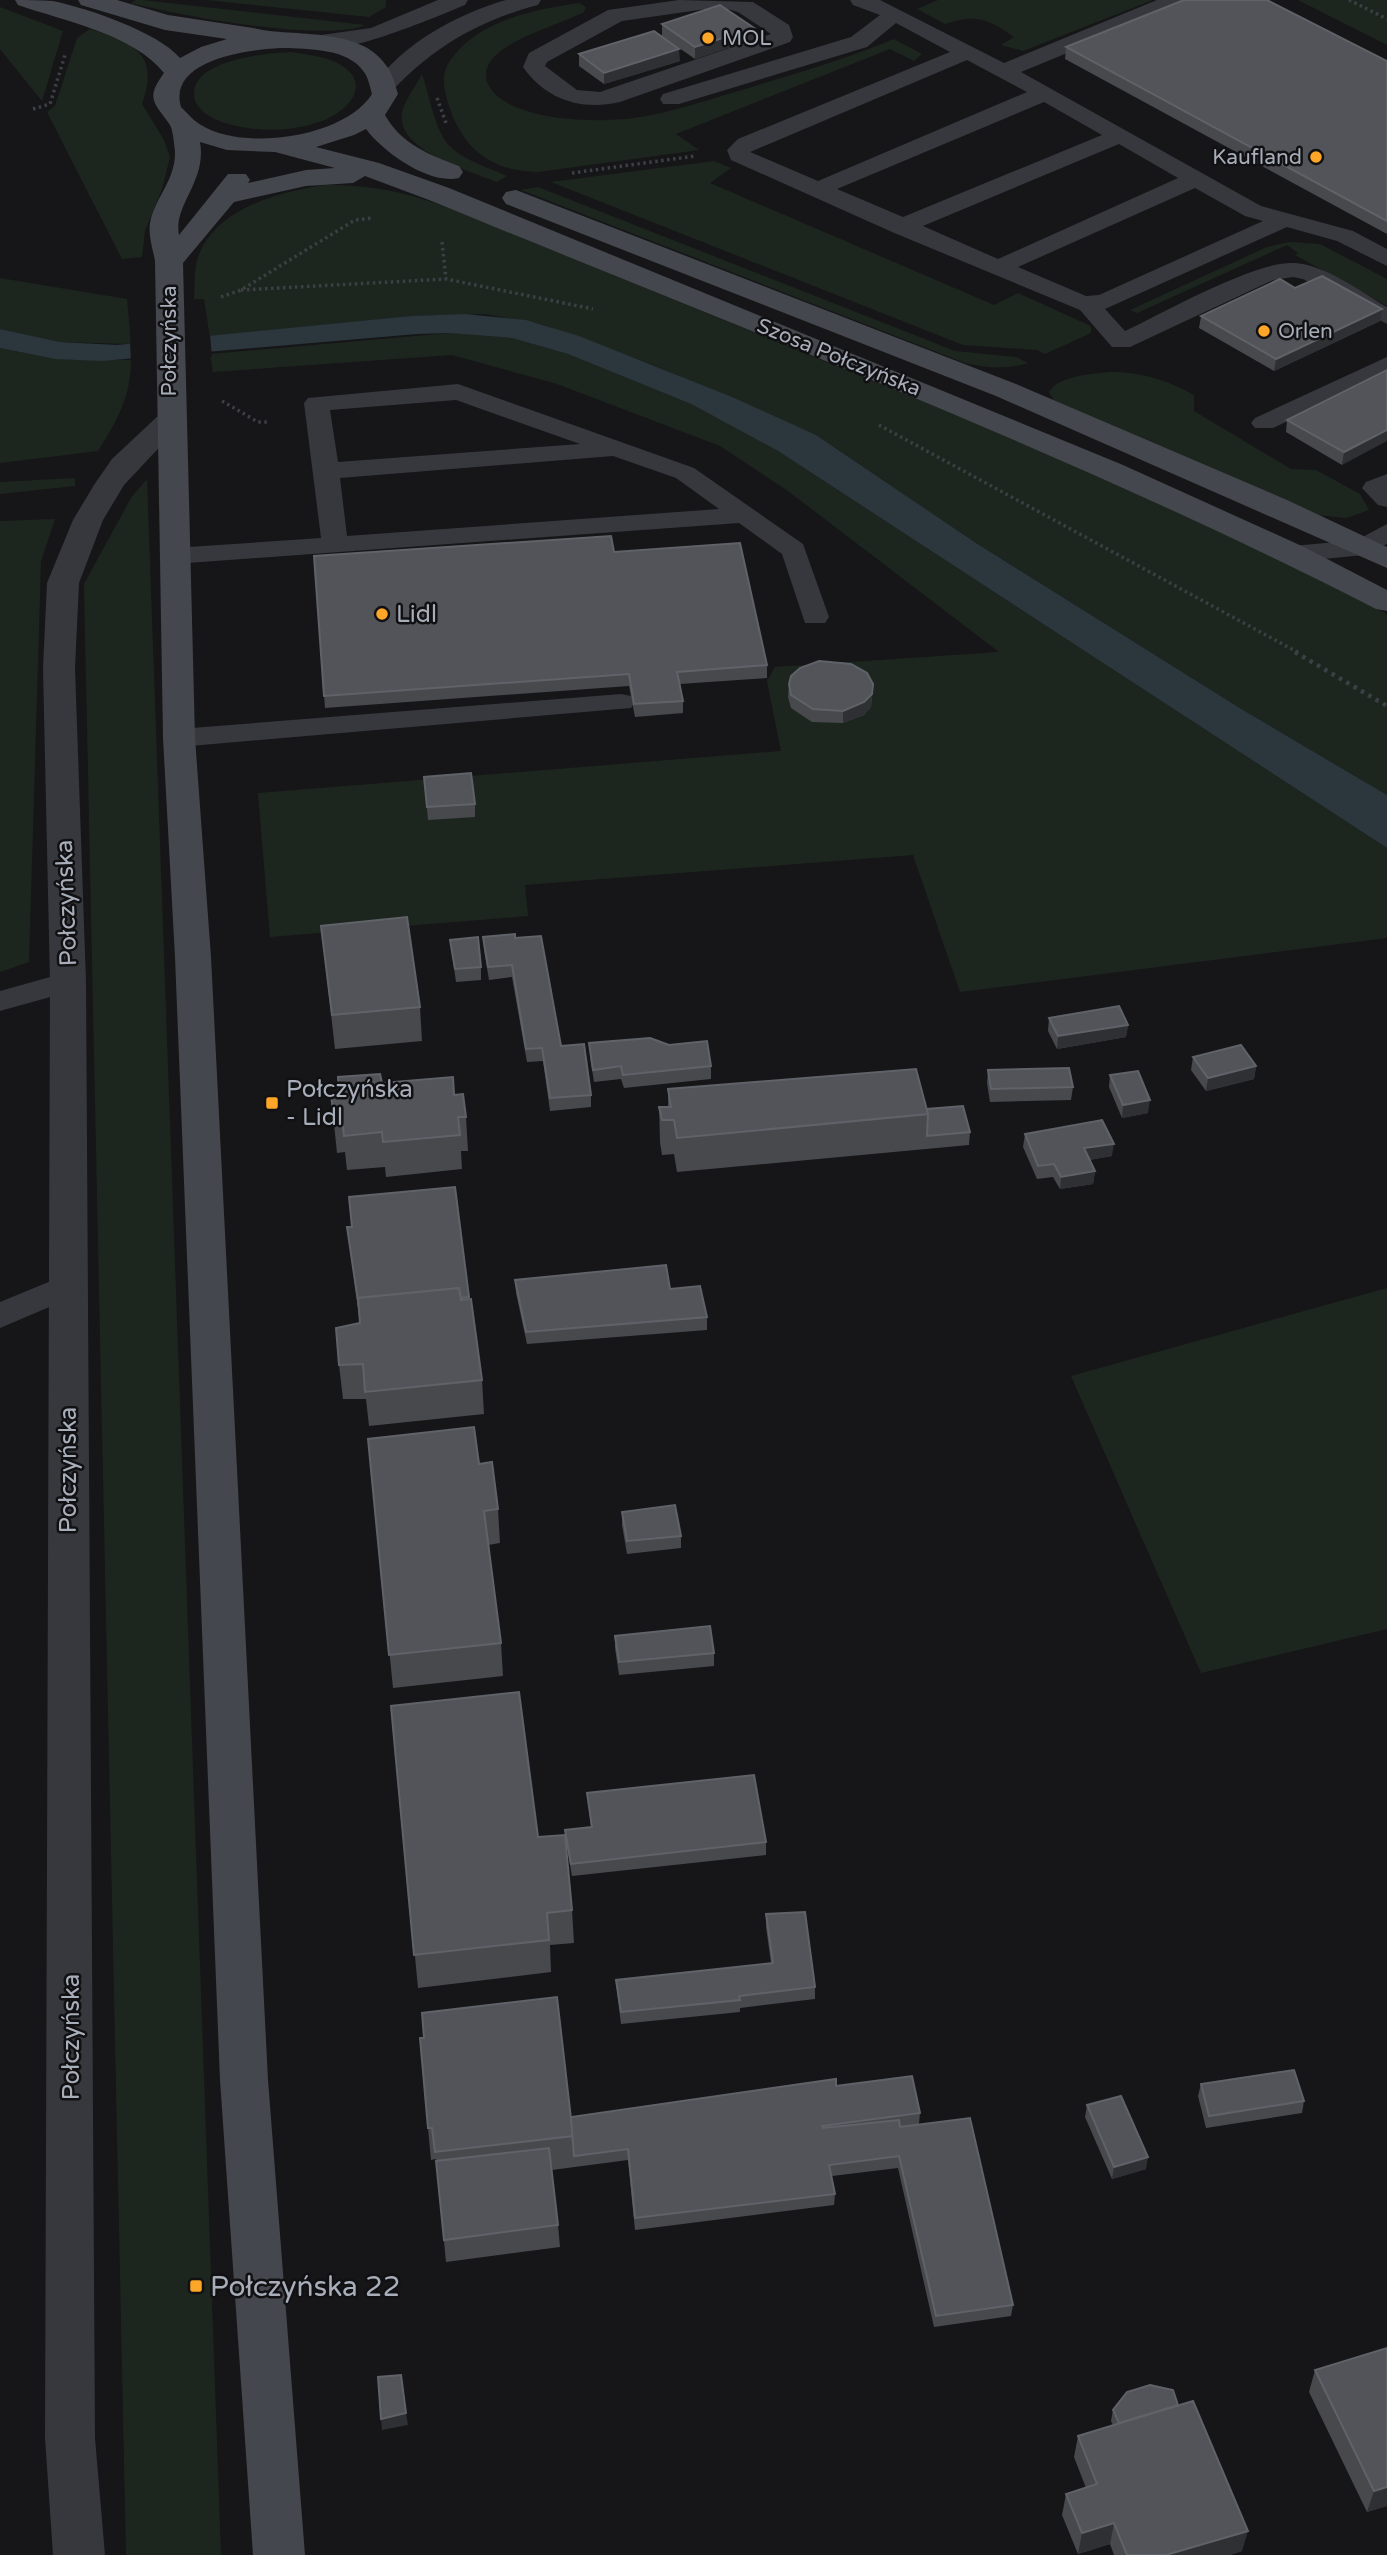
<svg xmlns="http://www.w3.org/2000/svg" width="1387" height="2555" font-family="'Varela Round',sans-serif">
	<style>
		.green { fill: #1d261e }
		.water { fill: #2b363d }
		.pier { fill: #161618 }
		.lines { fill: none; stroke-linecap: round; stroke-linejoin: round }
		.path-far1 { stroke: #3c3f44; stroke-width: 3.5; stroke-dasharray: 2.5 3.5; stroke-linecap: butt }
		.path { stroke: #3c3f44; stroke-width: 4.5; stroke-dasharray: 3.5 5; stroke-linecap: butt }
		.lane { fill: #36383d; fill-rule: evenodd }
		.street { fill: #36383d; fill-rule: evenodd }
		.secondary { fill: #44474d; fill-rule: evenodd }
		.wall { fill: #47494d }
		.shaded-wall { fill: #2f3033 }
		.building { fill: #525459; stroke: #5f6268; stroke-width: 2 }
		.poi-dot { fill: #fea627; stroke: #111113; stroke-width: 2.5 }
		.labels { text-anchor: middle; stroke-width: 5; stroke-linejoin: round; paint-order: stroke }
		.far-poi-label { font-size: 21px; fill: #a7aeb9; stroke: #111113; text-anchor: start }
		.far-street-label { font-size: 21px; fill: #a7aeb9; stroke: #111113 }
		.poi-label { font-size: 24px; fill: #a7aeb9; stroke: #111113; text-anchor: start }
		.street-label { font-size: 24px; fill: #a7aeb9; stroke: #111113 }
		.near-poi-label { font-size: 28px; fill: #a7aeb9; stroke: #111113; text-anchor: start }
	</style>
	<rect width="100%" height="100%" fill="#161618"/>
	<!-- green -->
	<g class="green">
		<path d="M136 0H142L365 25C326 43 176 15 131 3Z"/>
		<polygon points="206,0 386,0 386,7 369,17"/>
		<path d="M938 0H1153L1023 51 1001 45 1014 37C987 18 976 14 945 24L917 9Z"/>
		<polygon points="1298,0 1387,0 1387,45"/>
		<path d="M579 3 586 7 584 12C558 25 513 37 494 57 486 66 483 76 489 86 510 122 597 123 634 118 671 113 706 100 742 90 793 74 844 60 894 39L922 54 914 61 890 49 676 134 699 150 538 172C490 171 462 148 448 103 442 83 441 69 456 53 484 19 538 9 579 3Z"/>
		<polygon points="0,7 63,31 42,101 0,49"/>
		<path d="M90 29C134 43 160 54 142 104L164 140 170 157 162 189 145 231 142 257 122 259 47 112 55 106 77 38Z"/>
		<path d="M291 52C305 54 320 56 333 61 376 80 351 111 319 122 290 132 258 132 229 124 217 121 199 113 195 100 185 60 267 53 291 52Z"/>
		<path d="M422 74C429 94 433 121 444 139 456 158 487 167 507 176L497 182C471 171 396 151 402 113 404 101 416 86 422 74Z"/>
		<polygon points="714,161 731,168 710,183 994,305 1018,293 1091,326 1091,333 1045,354 1037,350 963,345 551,182"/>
		<path d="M325 185C379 185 414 194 464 214L971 421 1202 520 1387 614V795L1243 710 976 543 816 435 653 365 541 324 485 314 411 316 210 338 204 299H194C195 288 194 276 196 265 208 210 278 192 325 185Z"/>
		<path d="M538 187 955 351 1016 357 1028 363C1006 370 987 368 965 363L521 190Z"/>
		<polygon points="1290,242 1320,244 1387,279 1387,306 1295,255 1298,253 1287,245 1137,313 1130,310 1267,247"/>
		<polygon points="0,278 127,299 131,344 60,342 0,329"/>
		<polygon points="449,333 512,338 568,354 691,404 778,451 1387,848 1387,938 960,992 913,855 525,885 528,916 270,937 258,793 781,751 767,681 775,667 999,652 788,491 720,446 557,384 452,355 213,372 210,354"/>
		<path d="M0 348 55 359 131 360C131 396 117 421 98 451L0 463Z"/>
		<path d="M1111 372C1142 372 1167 380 1194 395V411L1291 469 1316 470 1360 494 1369 510 1346 518 1317 515 1054 401 1049 392C1060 375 1092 374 1111 372Z"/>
		<polygon points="75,478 75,486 0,494 0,482"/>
		<polygon points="147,479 221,2555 126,2555 84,584 131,498"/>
		<polygon points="55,519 41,561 29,962 0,972 0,521"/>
		<polygon points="1387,1288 1387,1629 1201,1673 1071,1376"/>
	</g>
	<!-- water -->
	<polygon class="water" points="465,314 526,320 579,336 732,397 816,435 976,543 1243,710 1387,795 1387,848 778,451 691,404 568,354 512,338 449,333 417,334 101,361 55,359 0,348 0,329 60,342 117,345 411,316"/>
	<!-- pier -->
	<polygon class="pier" points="210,335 212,357 131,363 130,341"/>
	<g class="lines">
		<!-- path-far1 -->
		<g class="path-far1">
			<polyline points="1349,0 1387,19"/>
			<polyline points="437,98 446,123"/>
			<polyline points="33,109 50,104 65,55"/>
			<polyline points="572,173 695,156"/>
			<polyline points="442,242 446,279"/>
			<polyline points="241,290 446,279 593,309"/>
			<polyline points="221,297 241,290 355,220 373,218"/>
			<polyline points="222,401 258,422 270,422"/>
			<polyline points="879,425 1299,653"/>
		</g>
		<!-- path -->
		<polyline class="path" points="1295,652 1387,706"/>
		<!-- lane -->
		<g class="lane">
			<path d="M438 0H468L465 5C440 15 320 68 303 43L314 36 371 28Z"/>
			<path d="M506 0H541L538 5C480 20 433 47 392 91H376L373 86C402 44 457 14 506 0Z"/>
			<path d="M679 0 753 2 789 25 793 37 790 42 620 102C582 111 546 100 523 67L529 53 608 10ZM720 7 738 12 771 34 600 92 577 90 545 66 547 62 622 21Z"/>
			<path d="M850 0H880L1004 63 1157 0H1187L1184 5 1021 72 1261 206 1353 231 1387 249V266L1337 241 1287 227 1105 309 1125 331C1163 313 1256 260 1295 263 1328 266 1359 291 1387 307V324L1303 279 1293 277 1273 280 1130 347H1112L1080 310 892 232 731 160 727 150 738 139 950 52 896 23 867 47 679 104H663L660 99 663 94 851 37 880 15 853 5ZM967 60 1027 92 818 181 750 152ZM1044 102 1102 135 903 217 837 189ZM1119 144 1178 178 998 259 923 226ZM1195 188 1245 216 1263 221 1099 295 1086 296 1018 267Z"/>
			<polygon points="1387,357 1387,374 1273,428 1255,428 1251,423 1255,418"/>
			<path d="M458 384 694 468 803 544 829 617 825 623H805L782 554 739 523 174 564 165 562 161 556 165 550 174 548 321 538 304 403 308 398ZM456 400 580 444 338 462 330 410ZM613 456 676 478 719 509 347 536 340 478Z"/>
			<polygon points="1387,474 1387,507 1378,505 1362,488 1366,482"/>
			<polygon points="1387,524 1387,544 1364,555 1293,562 1284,560 1280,554 1284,548 1293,546 1357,540"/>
			<polygon points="621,694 631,696 635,702 631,708 179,747 169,744 165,738 169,732 179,729"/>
			<polygon points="68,972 79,975 83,982 79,989 0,1011 0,991"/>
			<polygon points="68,1274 80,1278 85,1286 80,1294 0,1328 0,1302"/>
		</g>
		<!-- street -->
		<polygon class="street" points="170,411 180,414 185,420 124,485 103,520 79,583 75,668 86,982 95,2438 105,2555 53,2555 45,2438 50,982 43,668 47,583 73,520 94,485 112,459 160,414"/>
		<!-- secondary -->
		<g class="secondary">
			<path d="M15 0C27 0 41 0 53 1 87 8 158 32 180 58L201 47 227 39 165 30 81 5 78 0H117L168 15 253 28C292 38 362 25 388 68 393 75 395 85 398 94L385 115C401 144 430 155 459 166L463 172 459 178C429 185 383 152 366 129L354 135 316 147 379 163 449 188 1123 465 1304 547 1387 590V611L1376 609C1070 452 747 331 429 200L365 176 353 183 306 186 234 202 183 263 195 738 211 957 268 2080 305 2555H253L220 2080 175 957 163 738 155 261C153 250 148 234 150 223 155 197 176 180 175 151 174 144 173 130 170 125 154 102 145 99 164 73 133 34 64 21 18 5ZM283 48C308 49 348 48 364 72 368 77 370 87 372 94 345 137 244 152 201 125 194 121 187 113 181 107 167 59 252 49 283 48ZM200 142 227 150 275 152 335 168 306 170 248 183 250 180 246 174H228L179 235C173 205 207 182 200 142Z"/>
			<polygon points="516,190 1016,384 1287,500 1387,547 1387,568 996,396 506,204 502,198 506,192"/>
		</g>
	</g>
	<!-- wall -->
	<g class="wall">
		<polygon points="662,24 754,28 754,39 695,59 662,36"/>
		<polygon points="1066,47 1387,61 1387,234 1065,59"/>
		<polygon points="579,54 680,61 604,84 579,66"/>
		<polygon points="1295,288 1380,321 1274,371 1199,328 1201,316"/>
		<polygon points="1387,370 1342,465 1286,432 1287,420"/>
		<polygon points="614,552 767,665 767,678 680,684 683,701 683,713 635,717 629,686 325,708 314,556"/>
		<polygon points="789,684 872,697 871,707 864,715 843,723 812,722 791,708 788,697"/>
		<polygon points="424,777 475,804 475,817 428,820"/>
		<polygon points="321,926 420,1007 422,1041 335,1049"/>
		<polygon points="483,937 515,938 561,1046 591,1095 591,1107 550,1111 543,1061 527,1062 512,977 489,980 484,950"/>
		<polygon points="450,940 481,967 481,980 456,982"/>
		<polygon points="1049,1018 1128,1025 1126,1037 1057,1049 1048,1031"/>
		<polygon points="589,1043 711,1066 711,1079 624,1088 621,1079 594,1082 590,1056"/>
		<polygon points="1193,1057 1256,1066 1254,1079 1206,1091 1191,1070"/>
		<polygon points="988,1070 1073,1087 1071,1100 990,1102 987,1083"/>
		<polygon points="1110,1075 1148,1113 1122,1118 1109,1087"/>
		<polygon points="453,1077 455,1095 466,1117 468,1151 461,1151 462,1169 386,1177 385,1167 347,1170 345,1152 337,1153 331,1095 382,1083"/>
		<polygon points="668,1089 927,1109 970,1132 969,1145 677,1172 674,1154 662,1155 660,1142 659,1107 668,1107"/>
		<polygon points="1025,1134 1112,1156 1089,1160 1095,1171 1093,1184 1060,1189 1053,1177 1037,1179 1023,1147"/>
		<polygon points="455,1187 469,1299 482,1380 484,1414 369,1426 366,1399 343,1399 339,1365 360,1323 347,1227 352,1227"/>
		<polygon points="515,1280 670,1289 707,1317 707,1330 527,1344 516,1293"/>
		<polygon points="368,1439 479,1464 498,1509 500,1543 488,1545 501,1643 503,1676 393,1688"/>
		<polygon points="622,1512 681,1536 681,1548 627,1554 622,1525"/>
		<polygon points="615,1636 714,1653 714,1666 619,1675 615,1648"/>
		<polygon points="391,1706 538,1837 572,1910 574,1943 550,1945 551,1972 418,1988"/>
		<polygon points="587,1793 766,1842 766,1855 572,1876 566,1843 565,1830 591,1827"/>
		<polygon points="766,1914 815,1987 815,1999 740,2008 740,2012 621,2024 617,1992 616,1980 771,1963 766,1927"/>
		<polygon points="1201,2084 1304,2101 1302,2113 1206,2128 1198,2096"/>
		<polygon points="836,2086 920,2113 919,2124 1013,2305 1011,2316 934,2327 898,2168 832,2176 835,2194 834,2205 635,2230 628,2160 552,2170 558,2225 560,2247 446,2262 436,2159 431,2160 428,2128 571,2117"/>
		<polygon points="1087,2105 1146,2169 1112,2179 1085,2117"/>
		<polygon points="1315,2370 1387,2506 1367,2512 1309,2392"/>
		<polygon points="1178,2405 1242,2551 1230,2555 1114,2555 1110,2544 1078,2554 1062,2515 1066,2494 1086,2488 1074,2457 1078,2436 1113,2425 1111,2421 1113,2410"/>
	</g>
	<!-- shaded-wall -->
	<g class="shaded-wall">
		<polygon points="754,28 754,39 695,59 695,47"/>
		<polygon points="679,49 680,61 604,84 604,73"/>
		<polygon points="1382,309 1380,321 1274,371 1276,359"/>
		<polygon points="1387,430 1387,441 1342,465 1344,452"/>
		<polygon points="873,684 871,707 864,715 843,723 843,711"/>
		<polygon points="1128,1025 1126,1037 1057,1049 1058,1036"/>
		<polygon points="1256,1066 1254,1079 1206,1091 1208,1078"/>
		<polygon points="1150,1100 1148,1113 1122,1118 1123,1105"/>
		<polygon points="1114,1144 1112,1156 1083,1161 1084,1148"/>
		<polygon points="1095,1171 1093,1184 1060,1189 1061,1177"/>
		<polygon points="1148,2157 1146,2169 1112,2179 1114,2167"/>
		<polygon points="406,2413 408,2425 382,2430 381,2419"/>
		<polygon points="1387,2487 1387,2506 1367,2512 1374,2491"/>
		<polygon points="1114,2523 1110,2544 1078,2554 1082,2533"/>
		<polygon points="1248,2531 1242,2551 1230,2555 1166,2555"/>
	</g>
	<!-- building -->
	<g class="building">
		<polygon points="1184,0 1267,0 1387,61 1387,221 1066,47"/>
		<polygon points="720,5 754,28 695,47 662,24"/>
		<polygon points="654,31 679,49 604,73 579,54"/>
		<polygon points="1322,276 1382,309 1276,359 1201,316 1280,279 1295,288"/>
		<polygon points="1387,370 1387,430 1344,452 1287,420"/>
		<polygon points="611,536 614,552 740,543 767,665 677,672 683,701 634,704 629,674 324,696 314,556"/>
		<polygon points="819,661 851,664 867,673 873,684 872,694 864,702 843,711 813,709 791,695 789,684 791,676 800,668"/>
		<polygon points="471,773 475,804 427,807 424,777"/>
		<polygon points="407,917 420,1007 332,1015 321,926"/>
		<polygon points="515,934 515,938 541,936 561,1046 584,1044 591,1095 550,1098 542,1048 526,1049 512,965 488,967 483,937"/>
		<polygon points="478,937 481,967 455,969 450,940"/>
		<polygon points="1119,1006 1128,1025 1058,1036 1049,1018"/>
		<polygon points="650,1038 669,1045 707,1041 711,1066 623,1075 621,1066 593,1070 589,1043"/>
		<polygon points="1241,1045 1256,1066 1208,1078 1193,1057"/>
		<polygon points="1069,1068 1073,1087 991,1089 988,1070"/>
		<polygon points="916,1069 928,1114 677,1138 674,1120 662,1120 659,1107 671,1107 668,1089"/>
		<polygon points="1138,1071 1150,1100 1123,1105 1110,1075"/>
		<polygon points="380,1074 382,1083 453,1077 454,1095 463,1094 466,1117 458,1117 460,1135 383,1142 382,1132 344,1136 342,1118 334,1118 331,1095 339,1094 338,1077"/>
		<polygon points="963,1106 970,1132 927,1136 928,1114 927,1109"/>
		<polygon points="1102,1120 1114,1144 1084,1148 1095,1171 1061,1177 1054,1164 1038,1166 1025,1134"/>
		<polygon points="455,1187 469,1297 460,1298 459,1288 358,1298 359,1308 347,1227 352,1227 349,1197"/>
		<polygon points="666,1265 670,1289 700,1286 707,1317 526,1332 515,1280"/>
		<polygon points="459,1288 461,1300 471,1299 482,1380 365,1392 363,1364 339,1365 336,1328 360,1323 358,1298"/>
		<polygon points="474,1427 479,1464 492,1462 498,1509 484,1511 501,1643 389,1655 368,1439"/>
		<polygon points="675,1505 681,1536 627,1541 622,1512"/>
		<polygon points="710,1626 714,1653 619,1662 615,1636"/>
		<polygon points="519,1692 538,1837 565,1835 572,1910 547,1913 549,1940 414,1955 391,1706"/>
		<polygon points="754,1775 766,1842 571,1864 565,1830 592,1827 587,1793"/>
		<polygon points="805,1912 815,1987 739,1996 740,2000 621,2012 616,1980 773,1963 766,1914"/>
		<polygon points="557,1997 573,2136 435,2152 432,2128 428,2128 420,2038 424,2038 422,2013"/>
		<polygon points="1294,2070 1304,2101 1209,2116 1201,2084"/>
		<polygon points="912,2076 920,2113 822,2126 823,2128 899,2120 900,2127 970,2118 1013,2305 936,2316 899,2156 829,2165 835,2194 635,2218 628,2149 574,2156 571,2117 836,2079 836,2086"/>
		<polygon points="1121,2096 1148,2157 1114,2167 1087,2105"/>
		<polygon points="549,2148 558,2225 444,2240 436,2161"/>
		<polygon points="1387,2348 1387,2487 1374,2491 1315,2370"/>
		<polygon points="401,2375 406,2413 381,2419 378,2377"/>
		<polygon points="1150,2385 1173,2390 1178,2405 1119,2423 1113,2410 1127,2392"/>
		<polygon points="1193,2401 1248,2531 1166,2555 1127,2555 1114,2523 1082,2533 1066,2494 1097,2484 1078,2436"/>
	</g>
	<!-- markers -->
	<g class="poi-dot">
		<circle cx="708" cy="38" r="7"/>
		<circle cx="1316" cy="157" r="7"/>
		<circle cx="1264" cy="331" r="7"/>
		<circle cx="382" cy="614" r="7"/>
		<rect x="265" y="1096" width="14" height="14" rx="3.5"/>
		<rect x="189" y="2279" width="14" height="14" rx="3.5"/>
	</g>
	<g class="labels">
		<!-- far-poi labels -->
		<g class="far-poi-label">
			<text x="722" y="45">MOL</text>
			<text x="1302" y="164" text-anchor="end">Kaufland</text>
			<text x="1278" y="338">Orlen</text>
		</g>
		<!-- far-street labels -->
		<g class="far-street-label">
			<text transform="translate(169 341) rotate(-90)" y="7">Połczyńska</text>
			<text transform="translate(839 357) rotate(22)" y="7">Szosa Połczyńska</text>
		</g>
		<!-- poi labels -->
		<g class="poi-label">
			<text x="396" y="622">Lidl</text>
			<text x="286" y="1097">Połczyńska<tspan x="286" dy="28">- Lidl</tspan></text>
		</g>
		<!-- street labels -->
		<g class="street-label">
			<text transform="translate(66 903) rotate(-92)" y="8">Połczyńska</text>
			<text transform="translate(68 1470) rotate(-90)" y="8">Połczyńska</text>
			<text transform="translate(71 2037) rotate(-90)" y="8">Połczyńska</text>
		</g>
		<!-- near-poi labels -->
		<g class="near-poi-label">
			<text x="210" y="2296">Połczyńska 22</text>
		</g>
	</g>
</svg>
